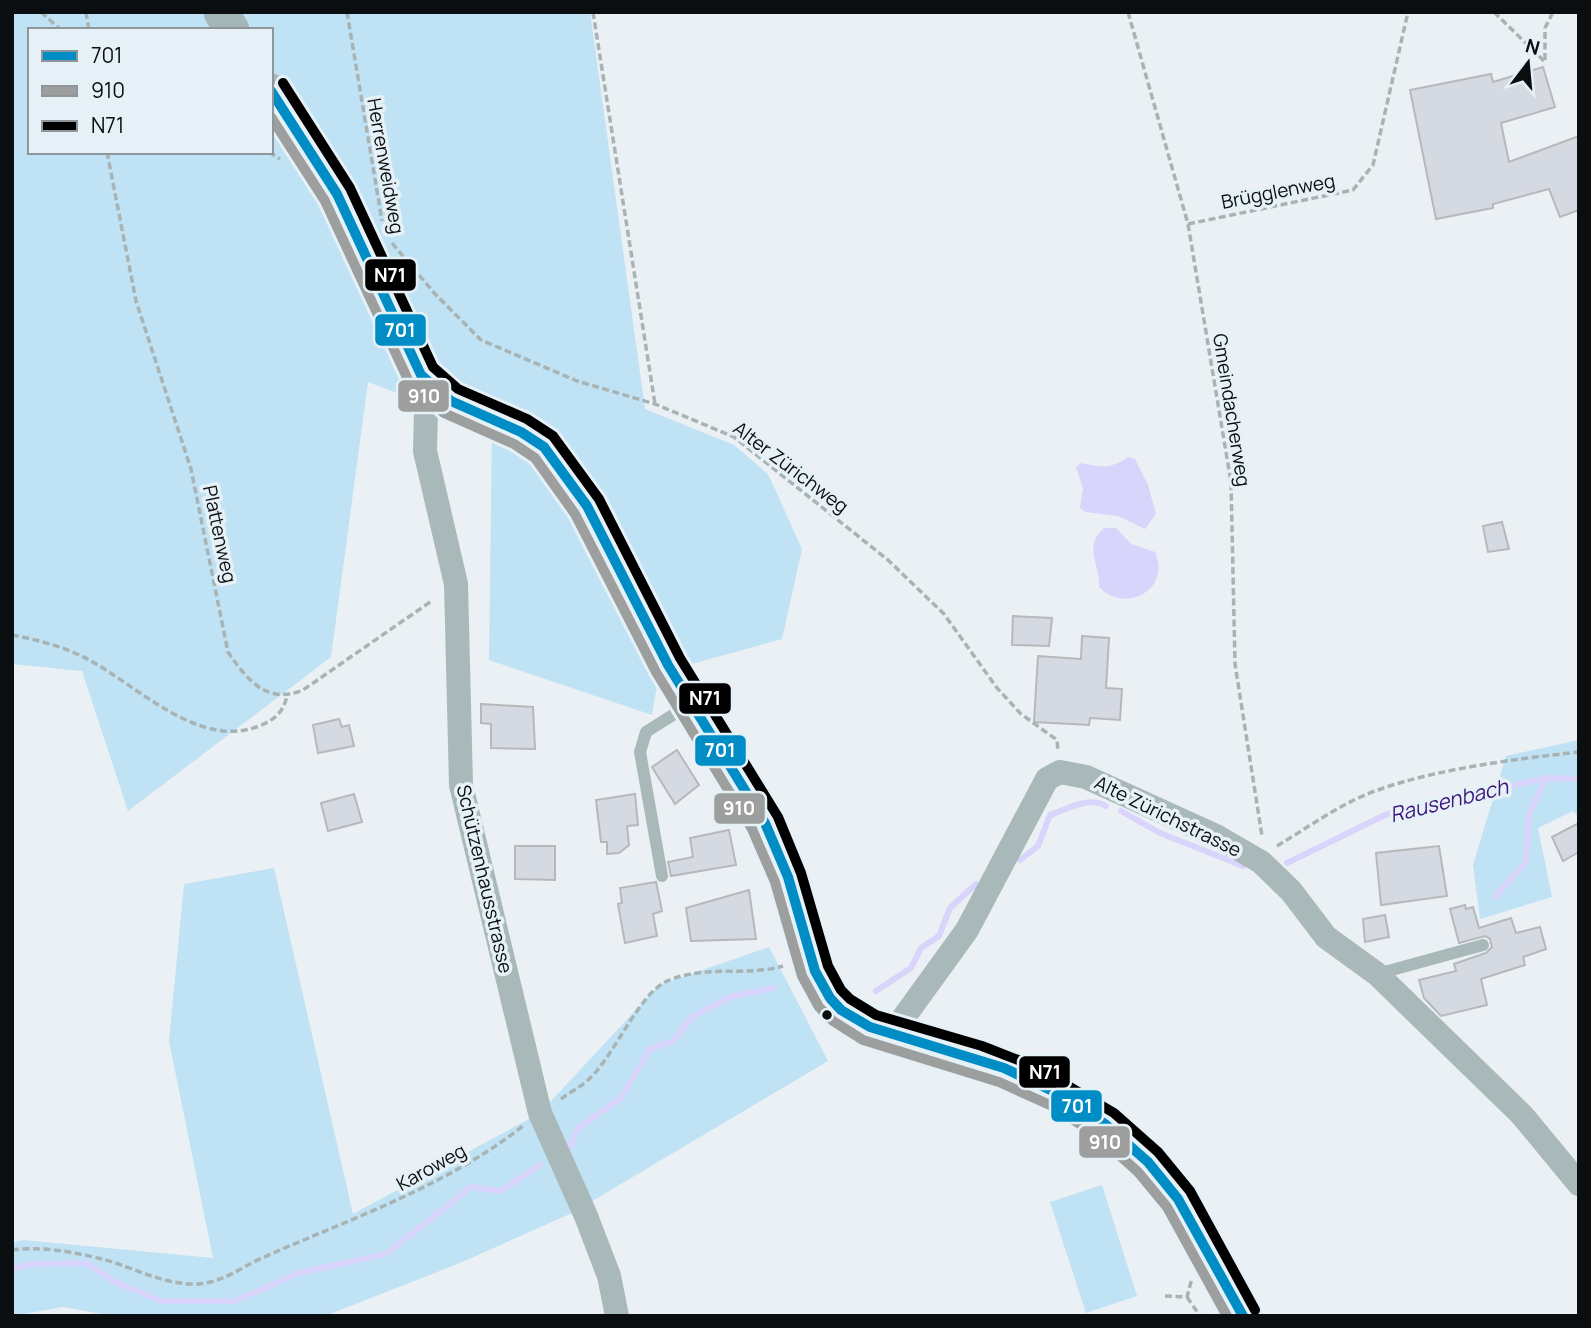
<svg xmlns="http://www.w3.org/2000/svg" width="1591" height="1328" font-family="Manrope,sans-serif">
	<style>
		.green { fill: #bfe2f4; fill-rule: evenodd }
		.water { fill: #d9d4fb }
		.lines { fill: none; stroke-linecap: round; stroke-linejoin: round }
		.stream { stroke: #d9d4fb; stroke-width: 6 }
		.building { fill: #d5dae2; stroke: #b6b9bc; stroke-width: 2 }
		.path { stroke: #a8b3b4; stroke-width: 3.5; stroke-dasharray: 7 3.5; stroke-linecap: butt }
		.lane { stroke: #a9b8b9; stroke-width: 12 }
		.street { stroke: #a9b8b9; stroke-width: 24 }
		.secondary { stroke: #a4b6b8; stroke-width: 35 }
		.bus-1-casing { stroke: #e6f1f7; stroke-width: 16 }
		.bus-2-casing { stroke: #e6f1f7; stroke-width: 16 }
		.bus-3-casing { stroke: #e6f1f7; stroke-width: 16 }
		.bus-1 { stroke: #008dc5; stroke-width: 10 }
		.bus-2 { stroke: #9d9f9f; stroke-width: 10 }
		.bus-3 { stroke: #000; stroke-width: 10 }
		.bus-dot { fill: #0a0e10; stroke: #e6f1f7; stroke-width: 2.5 }
		.labels { text-anchor: middle; stroke-width: 7; stroke-linejoin: round; paint-order: stroke }
		.street-label { font-size: 19px; fill: #0a0e10; stroke: #e6f1f7 }
		.water-label { font-size: 21px; font-style: italic; fill: #3d187c; stroke: #e6f1f7 }
		.line-badge { stroke: #e6f1f7; stroke-width: 2.5 }
		.badge-label { font-size: 19px; text-anchor: middle; font-weight: bold; fill: #fff }
	</style>
	<rect width="100%" height="100%" fill="#eaf0f3"/>
	<!-- green -->
	<g class="green">
		<path d="M12 12H590L645 409 734 445 768 474 802 549 782 639 659 673 652 715 489 660 492 429 368 382 331 657 128 811 82 671 12 664ZM30 30H271V152H30Z"/>
		<polygon points="1579,740 1579,817 1573,811 1538,828 1552,897 1480,919 1473,865 1506,756"/>
		<polygon points="274,868 353,1214 540,1113 659,985 769,947 828,1061 572,1213 460,1263 325,1316 113,1316 63,1307 12,1316 12,1243 23,1240 213,1258 169,1041 184,884"/>
		<polygon points="1102,1185 1137,1296 1086,1313 1050,1202"/>
	</g>
	<!-- water -->
	<g class="water">
		<path d="M1128 457 1135 459 1148 485 1156 514 1145 529 1118 516 1086 512 1080 508 1083 488 1076 467 1081 463C1100 467 1110 470 1128 457Z"/>
		<path d="M1104 528H1116L1131 544 1155 552C1172 589 1125 615 1099 587 1101 564 1082 548 1104 528Z"/>
	</g>
	<g class="lines">
		<!-- stream -->
		<g class="stream">
			<polyline points="1121,811 1160,833 1243,866"/>
			<path d="M1020 860 1038 846 1050 815C1068 809 1088 796 1106 806"/>
			<polyline points="1287,863 1387,814 1546,778 1579,779"/>
			<polyline points="1495,897 1526,862 1529,814 1546,778"/>
			<polyline points="876,991 911,968 921,948 939,936 950,908 976,884"/>
			<polyline points="567,1153 578,1128 620,1099 650,1049 673,1041 692,1017 730,997 773,988"/>
			<polyline points="12,1269 32,1264 87,1263 113,1281 161,1301 235,1301 299,1273 386,1254 471,1187 501,1191 540,1165"/>
		</g>
	</g>
	<!-- building -->
	<g class="building">
		<polygon points="1543,67 1555,107 1501,123 1509,162 1579,136 1579,210 1560,217 1549,189 1493,204 1493,208 1436,219 1410,90 1491,74 1493,82"/>
		<polygon points="1502,522 1509,549 1488,552 1483,526"/>
		<polygon points="1013,616 1052,618 1049,646 1012,645"/>
		<polygon points="1082,636 1109,638 1106,688 1122,689 1120,720 1090,718 1089,725 1034,722 1038,656 1081,659"/>
		<polygon points="481,704 533,707 535,749 491,748 491,724 481,723"/>
		<polygon points="339,719 342,727 349,725 354,746 318,753 313,725"/>
		<polygon points="677,750 699,785 675,804 652,767"/>
		<polygon points="354,794 362,822 328,831 321,803"/>
		<polygon points="635,794 638,825 627,826 629,845 619,853 607,854 607,842 601,842 596,800"/>
		<polygon points="1579,823 1579,852 1563,861 1552,837"/>
		<polygon points="729,830 736,865 671,876 668,862 693,857 690,838"/>
		<polygon points="515,846 555,846 555,880 515,879"/>
		<polygon points="1439,846 1447,896 1381,905 1376,853"/>
		<polygon points="656,882 662,911 653,914 657,936 625,943 618,904 622,903 620,888"/>
		<polygon points="749,890 756,939 691,941 686,908"/>
		<polygon points="1465,905 1466,909 1473,907 1479,928 1511,918 1516,933 1540,927 1546,949 1523,957 1525,965 1481,979 1487,1005 1441,1016 1424,998 1419,980 1456,971 1454,964 1486,953 1492,947 1490,939 1485,936 1459,943 1450,909"/>
		<polygon points="1385,915 1389,937 1365,942 1363,919"/>
	</g>
	<g class="lines">
		<!-- path -->
		<g class="path">
			<polyline points="41,12 61,30"/>
			<polyline points="86,12 89,30"/>
			<polyline points="347,12 382,221"/>
			<polyline points="593,12 655,404"/>
			<polyline points="1128,12 1188,224 1231,482 1235,664 1262,836"/>
			<polyline points="1494,12 1545,62 1545,28 1553,12"/>
			<path d="M107 152 136 301 191 469 228 652C247 680 267 705 303 690L433 600"/>
			<polyline points="269,152 280,159"/>
			<polyline points="1188,224 1353,190 1373,165 1408,12"/>
			<polyline points="392,243 435,294 481,340 577,381 655,404 734,437 888,560 944,614 997,688 1021,714 1057,740 1058,752"/>
			<path d="M12 635C38 640 66 647 89 660 138 686 199 750 259 726 274 720 283 713 287 696"/>
			<path d="M1277 846C1302 831 1326 814 1352 801 1409 772 1514 759 1579 752"/>
			<path d="M561 1099C570 1092 583 1086 591 1077 615 1054 639 994 667 981 707 964 746 977 783 966"/>
			<path d="M12 1250C41 1246 74 1252 102 1259 133 1267 161 1284 194 1284 222 1284 239 1268 262 1258 352 1218 445 1187 523 1126"/>
			<polyline points="1165,1296 1187,1297 1192,1278"/>
			<polyline points="1187,1297 1200,1316"/>
		</g>
		<!-- lane -->
		<g class="lane">
			<polyline points="662,876 640,752 646,732 690,704"/>
			<polyline points="1377,974 1483,945"/>
		</g>
		<!-- street -->
		<g class="street">
			<polyline points="433,387 426,410 425,451 456,584 461,785 540,1113 586,1216 609,1276 617,1316"/>
			<polyline points="891,1035 967,930 1047,779 1060,772 1086,777 1218,837 1261,862 1291,891 1326,937 1377,974 1522,1115 1579,1184"/>
		</g>
		<!-- secondary -->
		<g class="secondary">
			<polyline points="221,12 232,30"/>
			<path d="M271 91 337 194 421 375C432 386 442 397 456 404 489 421 529 427 554 458 604 519 629 596 668 665 698 719 738 767 765 823 776 846 787 871 794 896 807 935 808 981 841 1010 872 1037 938 1047 977 1059 1050 1082 1120 1123 1167 1184 1198 1224 1220 1272 1243 1316"/>
		</g>
		<defs>
			<polyline id="bus-1" points="271,91 337,194 421,375 451,401 521,432 544,447 587,506 668,665 765,823 788,877 815,971 830,998 841,1010 870,1027 1004,1068 1057,1093 1105,1124 1148,1162 1178,1199 1243,1316"/>
			<polyline id="bus-2" points="271,117 325,201 410,384 444,413 514,444 535,458 575,514 656,672 752,829 775,882 802,976 819,1007 833,1021 863,1040 999,1082 1050,1105 1097,1135 1138,1172 1167,1207 1227,1316"/>
			<polyline id="bus-3" points="283,83 350,188 433,367 458,389 527,419 553,436 599,499 680,658 778,817 801,873 828,966 841,990 850,999 876,1015 982,1046 1036,1067 1114,1113 1158,1152 1190,1191 1255,1310"/>
		</defs>
		<!-- bus-1 casing -->
		<use href="#bus-1" class="bus-1-casing"/>
		<!-- bus-2 casing -->
		<use href="#bus-2" class="bus-2-casing"/>
		<!-- bus-3 casing -->
		<use href="#bus-3" class="bus-3-casing"/>
		<!-- bus-1 -->
		<use href="#bus-1" class="bus-1"/>
		<!-- bus-2 -->
		<use href="#bus-2" class="bus-2"/>
		<!-- bus-3 -->
		<use href="#bus-3" class="bus-3"/>
	</g>
	<!-- markers -->
	<circle class="bus-dot" cx="827" cy="1015" r="6"/>
	<g class="labels">
		<!-- street labels -->
		<g class="street-label">
			<text transform="translate(386 166) rotate(80)" y="7">Herrenweidweg</text>
			<text transform="translate(1278 191) rotate(-11)" y="7">Brügglenweg</text>
			<text transform="translate(1232 410) rotate(81)" y="7">Gmeindacherweg</text>
			<text transform="translate(791 467) rotate(37)" y="7">Alter Zürichweg</text>
			<text transform="translate(220 534) rotate(78)" y="7">Plattenweg</text>
			<text transform="translate(1168 816) rotate(26)" y="7">Alte Zürichstrasse</text>
			<text transform="translate(485 879) rotate(77)" y="7">Schützenhausstrasse</text>
			<text transform="translate(431 1167) rotate(-29)" y="7">Karoweg</text>
		</g>
		<!-- water labels -->
		<g class="water-label">
			<text transform="translate(1449 801) rotate(-14)" y="7">Rausenbach</text>
		</g>
	</g>
	<g class="line-badge">
		<rect x="364" y="258" width="53" height="34" rx="7" fill="#000"/>
		<rect x="374" y="313" width="53" height="34" rx="7" fill="#008dc5"/>
		<rect x="397" y="379" width="53" height="34" rx="7" fill="#9d9f9f"/>
		<rect x="678" y="682" width="54" height="33" rx="7" fill="#000"/>
		<rect x="694" y="734" width="53" height="33" rx="7" fill="#008dc5"/>
		<rect x="713" y="792" width="53" height="33" rx="7" fill="#9d9f9f"/>
		<rect x="1018" y="1055" width="53" height="34" rx="7" fill="#000"/>
		<rect x="1050" y="1089" width="53" height="34" rx="7" fill="#008dc5"/>
		<rect x="1078" y="1125" width="53" height="34" rx="7" fill="#9d9f9f"/>
	</g>
	<g class="badge-label">
		<text x="390" y="282">N71</text>
		<text x="400" y="337">701</text>
		<text x="424" y="403">910</text>
		<text x="705" y="705">N71</text>
		<text x="720" y="757">701</text>
		<text x="739" y="815">910</text>
		<text x="1045" y="1079">N71</text>
		<text x="1077" y="1113">701</text>
		<text x="1105" y="1149">910</text>
	</g>
	<!-- border -->
	<rect width="1591" height="1328" fill="none" stroke="#0a0e10" stroke-width="28"/>
	<!-- legend -->
	<rect x="28" y="28" width="245" height="126" fill="#e6f1f7" stroke="#8e969b" stroke-width="2"/>
	<rect x="42" y="51" width="35" height="10" fill="#008dc5" stroke="#8e969b" stroke-width="2"/>
	<text x="91" y="63" font-size="21" fill="#0a0e10">701</text>
	<rect x="42" y="86" width="35" height="10" fill="#9d9f9f" stroke="#8e969b" stroke-width="2"/>
	<text x="91" y="98" font-size="21" fill="#0a0e10">910</text>
	<rect x="42" y="121" width="35" height="10" fill="#000000" stroke="#8e969b" stroke-width="2"/>
	<text x="91" y="133" font-size="21" fill="#0a0e10">N71</text>
	<!-- north arrow -->
	<g transform="translate(1528 63) rotate(16)" stroke="#e6f1f7" stroke-width="5" paint-order="stroke">
	<path d="M0-5L12 26L0 18L-12 26Z" fill="#0a0e10"/>
	<text y="-10" font-size="19" font-weight="bold" text-anchor="middle" fill="#0a0e10">N</text>
	</g>
</svg>
